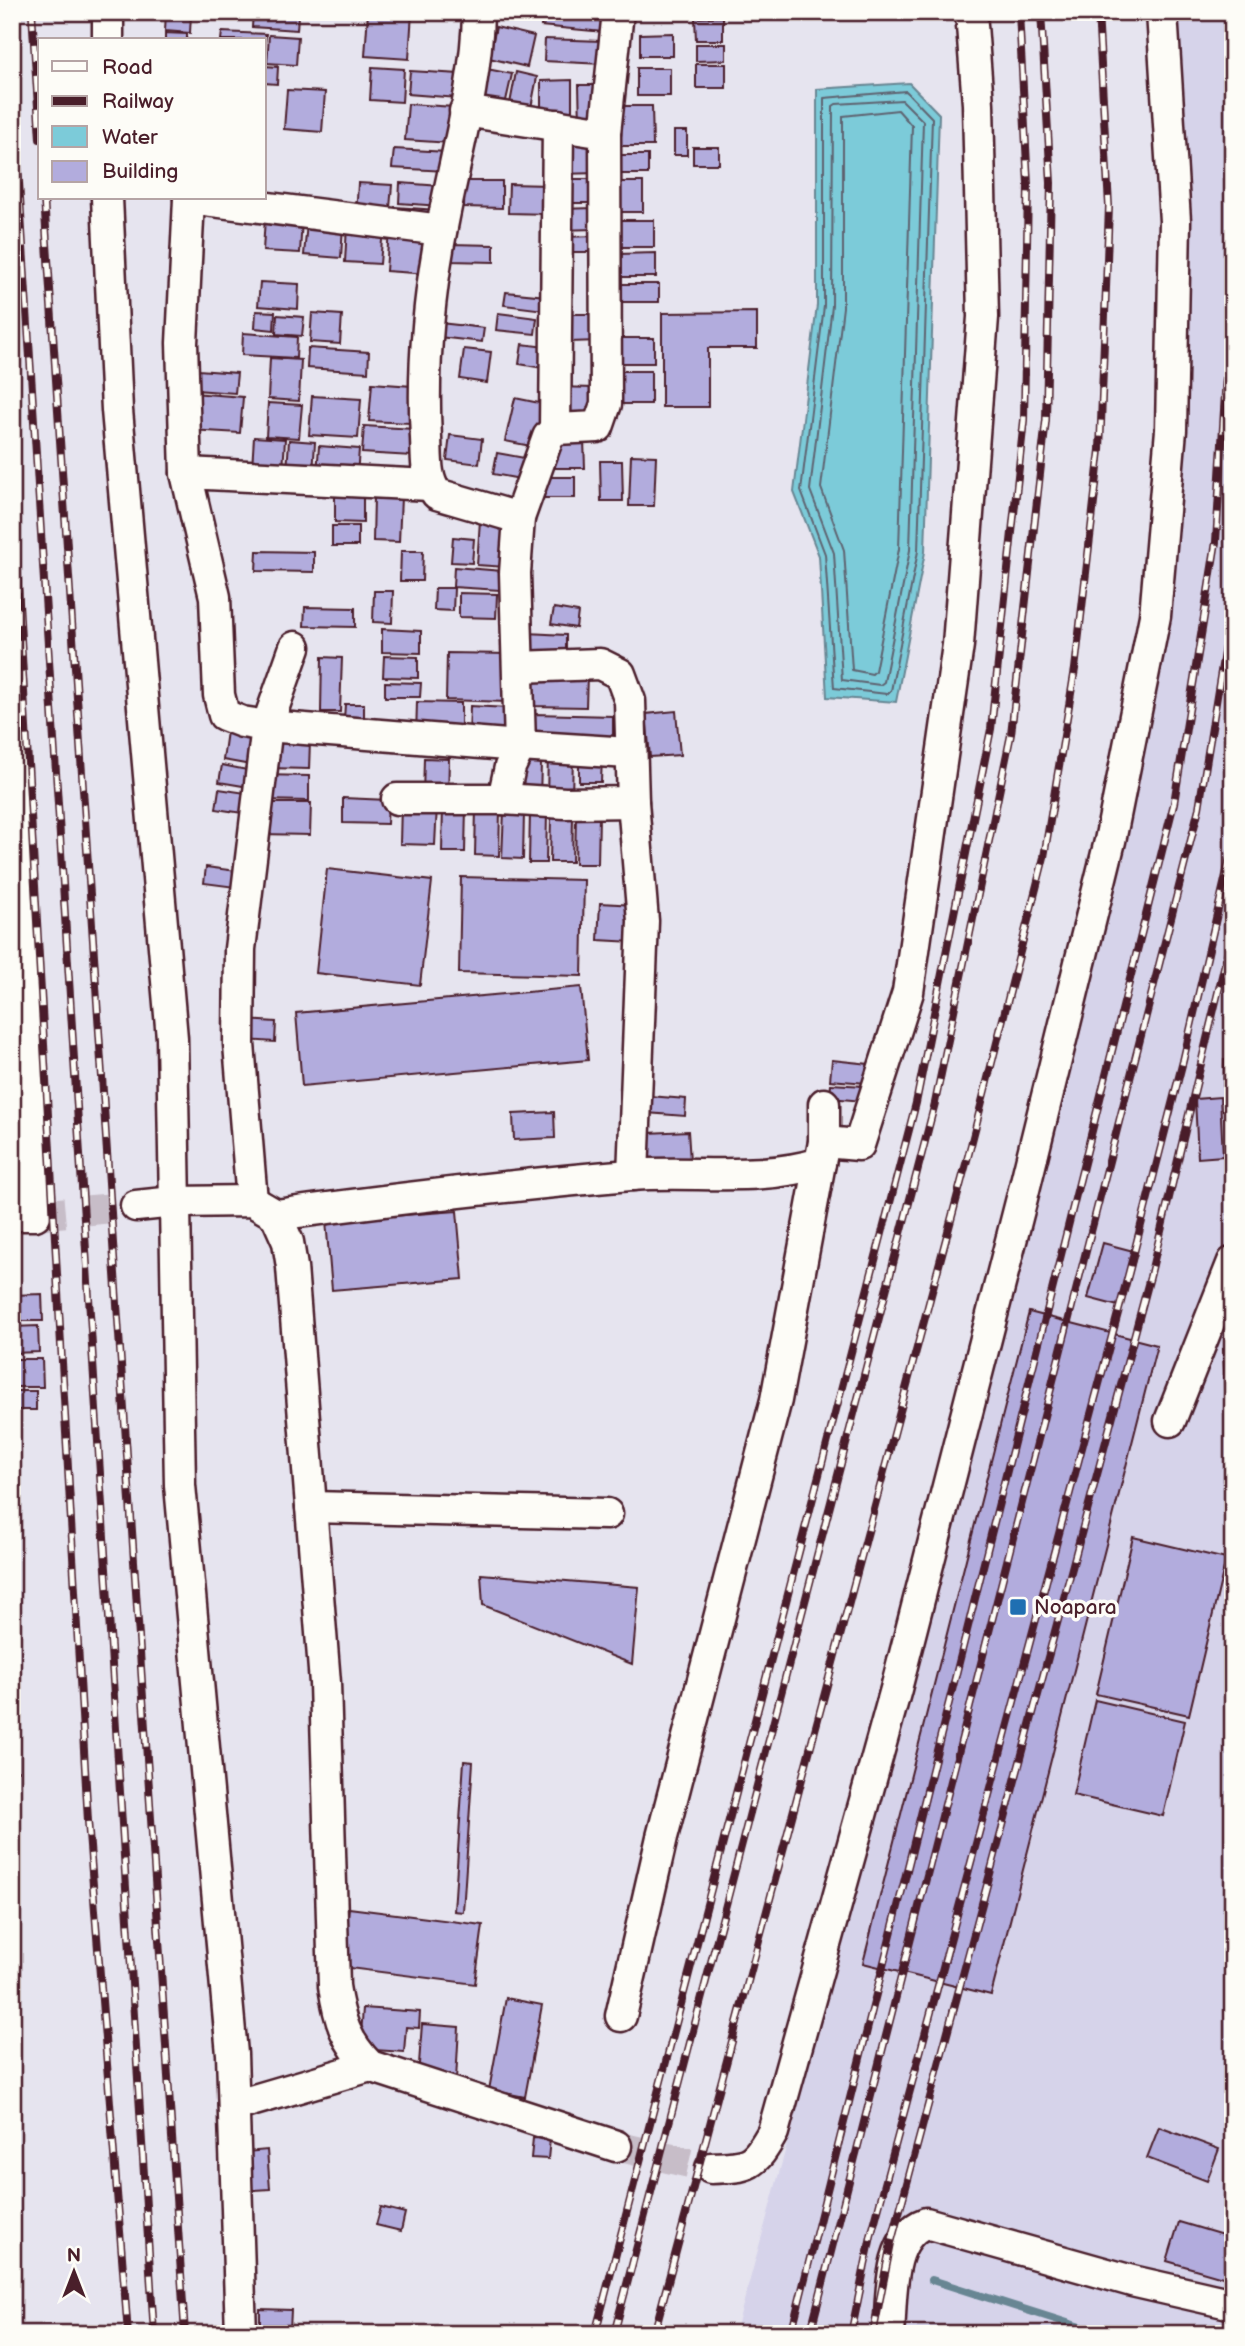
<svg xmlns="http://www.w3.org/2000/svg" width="1245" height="2346" font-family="'Balsamiq Sans',sans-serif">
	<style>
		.built { fill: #d6d3ea }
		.water { fill: #7ccbd9; stroke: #688693; stroke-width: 2 }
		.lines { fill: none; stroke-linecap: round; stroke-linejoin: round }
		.shore { stroke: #5e6471; stroke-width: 2 }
		.stream { stroke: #688693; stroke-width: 8 }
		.building { fill: #b2acdd; stroke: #4a1f2b; stroke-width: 2 }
		.minor-tunnel { stroke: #c7bdc8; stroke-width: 30; stroke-dasharray: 30 15; stroke-linecap: butt }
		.minor-casing { stroke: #4a1f2b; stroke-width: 35 }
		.minor { stroke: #fdfcf7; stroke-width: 30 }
		.rail-casing { stroke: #4a1f2b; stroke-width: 8 }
		.rail { stroke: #fdfcf7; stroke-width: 5; stroke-dasharray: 16; stroke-linecap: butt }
		.poi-dot { fill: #1f6fb2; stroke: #fdfcf7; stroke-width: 2.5 }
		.labels { text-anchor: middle; stroke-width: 7; stroke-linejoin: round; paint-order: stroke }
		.poi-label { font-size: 21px; fill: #4a1f2b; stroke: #fdfcf7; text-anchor: start }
	</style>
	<rect width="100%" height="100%" fill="#e6e4ef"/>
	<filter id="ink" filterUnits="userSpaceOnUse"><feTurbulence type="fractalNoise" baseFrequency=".0143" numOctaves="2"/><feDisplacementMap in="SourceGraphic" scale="14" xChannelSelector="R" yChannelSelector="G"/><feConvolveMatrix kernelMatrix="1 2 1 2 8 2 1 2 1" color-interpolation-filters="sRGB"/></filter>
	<g filter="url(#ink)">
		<!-- built -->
		<polygon class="built" points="1172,12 1233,12 1233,2334 735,2334 953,1538 1057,1101 1156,661"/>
		<!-- water -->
		<polygon class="water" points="909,83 939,114 925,552 896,702 827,697 819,556 794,492 817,305 817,89"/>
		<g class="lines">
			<!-- shore -->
			<g class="shore">
				<polygon points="906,91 932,118 918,551 891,691 887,694 834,688 825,554 801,491 824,306 824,98"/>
				<polygon points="902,100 923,121 910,550 884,682 880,685 842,680 834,553 810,490 832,306 833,106 836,104"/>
				<polygon points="898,110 912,126 899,549 875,671 872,674 852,670 844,550 821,488 843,307 843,116"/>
			</g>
			<!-- stream -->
			<polyline class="stream" points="932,2280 1102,2334"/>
		</g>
		<!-- building -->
		<g class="building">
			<polygon points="166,12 191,14 190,33 165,31"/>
			<polygon points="368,12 412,12 409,59 365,56"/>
			<polygon points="543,12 605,12 603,32 541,26"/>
			<polygon points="696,12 726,12 726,14 696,15"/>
			<polygon points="253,13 298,16 297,30 252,27"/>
			<polygon points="723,17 723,40 696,40 695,18"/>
			<polygon points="496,27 534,36 527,67 489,58"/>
			<polygon points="222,32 266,34 264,53 264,40 221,40"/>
			<polygon points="165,33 187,34 187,40 165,40"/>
			<polygon points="673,33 673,56 640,56 640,34"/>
			<polygon points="269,35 298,37 296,65 267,63"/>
			<polygon points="545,39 602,41 602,64 544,61"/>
			<polygon points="696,44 726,44 726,60 696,61"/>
			<rect x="696" y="64" width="30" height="24"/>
			<polygon points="264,66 278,67 277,84 264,83"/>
			<polygon points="372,67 404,69 402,102 370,100"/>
			<rect x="637" y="68" width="33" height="28"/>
			<polygon points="487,69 512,74 503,114 478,108"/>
			<polygon points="410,71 460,74 458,98 408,94"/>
			<polygon points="516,72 537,77 530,113 509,109"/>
			<polygon points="572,80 572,116 541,117 541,81"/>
			<polygon points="579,85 600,85 600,124 580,124"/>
			<polygon points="287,90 325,92 322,132 284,129"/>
			<polygon points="408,104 454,107 451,143 405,140"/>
			<polygon points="613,106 652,106 653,146 613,146"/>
			<rect x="674" y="131" width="13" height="24"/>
			<polygon points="598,142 598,173 560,174 560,143"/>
			<rect x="693" y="147" width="26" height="17"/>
			<polygon points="394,149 447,152 446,171 392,168"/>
			<rect x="616" y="155" width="32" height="19"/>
			<rect x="564" y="179" width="40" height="24"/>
			<polygon points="465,181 502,181 502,208 464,207"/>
			<rect x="617" y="182" width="26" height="30"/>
			<polygon points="358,183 392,185 389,219 356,217"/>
			<polygon points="400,183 441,186 440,206 399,203"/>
			<polygon points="509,184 549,185 549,214 508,213"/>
			<polygon points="395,207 437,210 437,223 394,220"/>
			<polygon points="595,208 595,229 558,230 558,209"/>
			<polygon points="265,217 302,219 300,253 263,251"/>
			<rect x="616" y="220" width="38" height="27"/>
			<polygon points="307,223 343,225 341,258 304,255"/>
			<polygon points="347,226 383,228 380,264 345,262"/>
			<polygon points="389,230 431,232 428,274 386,271"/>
			<polygon points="600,236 600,252 558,252 558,237"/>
			<polygon points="450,244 494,245 494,262 450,261"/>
			<polygon points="656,253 656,277 618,277 618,254"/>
			<polygon points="260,282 299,284 298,309 258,306"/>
			<rect x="617" y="284" width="42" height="18"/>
			<polygon points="506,292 546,296 544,310 504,305"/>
			<polygon points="256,311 275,312 274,330 255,328"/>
			<polygon points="757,312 757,348 708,348 708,407 662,407 662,313"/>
			<polygon points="312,313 342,315 340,344 310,342"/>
			<polygon points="498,313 537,318 535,334 496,330"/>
			<polygon points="569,314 598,314 598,341 570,342"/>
			<polygon points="277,315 304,317 302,336 276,334"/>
			<polygon points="440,323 484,328 482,342 439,337"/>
			<polygon points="243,333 297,337 296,358 242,355"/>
			<rect x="617" y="338" width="37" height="25"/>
			<polygon points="522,344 546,347 543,368 519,364"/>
			<polygon points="308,348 369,352 368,372 307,368"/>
			<polygon points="464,349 491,352 487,383 460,379"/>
			<polygon points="270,358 301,360 299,401 268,399"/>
			<polygon points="198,370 237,373 235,393 196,390"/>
			<rect x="615" y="371" width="36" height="33"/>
			<polygon points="372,383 412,386 410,423 369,421"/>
			<polygon points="556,387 595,388 594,414 556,413"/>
			<polygon points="192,393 243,397 240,433 190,430"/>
			<polygon points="312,396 361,399 358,438 309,435"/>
			<polygon points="515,398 549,405 541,448 505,441"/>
			<polygon points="268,403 302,405 299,438 266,436"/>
			<polygon points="364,426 414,429 412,456 362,453"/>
			<polygon points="450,435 482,439 479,464 447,460"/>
			<polygon points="254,437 285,439 283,470 252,468"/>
			<polygon points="289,440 315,442 313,474 287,472"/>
			<polygon points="550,440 584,440 585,468 550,468"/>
			<polygon points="319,446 359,449 357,476 317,474"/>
			<polygon points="497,453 530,459 526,480 493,474"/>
			<polygon points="631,455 656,456 654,506 629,506"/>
			<polygon points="600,461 622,461 623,501 601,501"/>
			<rect x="540" y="477" width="35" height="21"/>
			<polygon points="335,492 363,492 363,523 335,522"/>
			<polygon points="374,497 401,497 399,542 373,541"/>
			<polygon points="480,520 510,522 506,567 477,565"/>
			<rect x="332" y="526" width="26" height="20"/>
			<polygon points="453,537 474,539 472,563 451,562"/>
			<polygon points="257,551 314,552 314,572 256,571"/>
			<polygon points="401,551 423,551 422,581 400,581"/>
			<polygon points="454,567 502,571 500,590 453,587"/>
			<polygon points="435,588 454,588 453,611 434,610"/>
			<polygon points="374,591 393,591 392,623 373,622"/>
			<polygon points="459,593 497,594 496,618 459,617"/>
			<polygon points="305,607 355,608 355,627 304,626"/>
			<polygon points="554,608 578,612 576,628 551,624"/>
			<polygon points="382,629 421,631 421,653 382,652"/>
			<polygon points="527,633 566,635 566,661 526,660"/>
			<polygon points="447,653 510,654 508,702 446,700"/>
			<polygon points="384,656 418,657 418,678 383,677"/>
			<polygon points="322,657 342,658 340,712 321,712"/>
			<polygon points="533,673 587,674 586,707 532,706"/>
			<polygon points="385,682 421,683 420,697 385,697"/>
			<polygon points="417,702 461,703 461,737 416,736"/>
			<polygon points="345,704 364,704 364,720 344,720"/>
			<polygon points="470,706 508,708 507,740 469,739"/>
			<polygon points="676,711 680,755 650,757 646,714"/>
			<polygon points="534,714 613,716 613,746 533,744"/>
			<polygon points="228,724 260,733 251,765 223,760"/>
			<polygon points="269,740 310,741 309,769 268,768"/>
			<polygon points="548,753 573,753 572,800 547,800"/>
			<polygon points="579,757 602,757 601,782 579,782"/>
			<polygon points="424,758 449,759 448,798 423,797"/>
			<polygon points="518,762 541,763 540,799 517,798"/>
			<polygon points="222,765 252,771 249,787 219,782"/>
			<polygon points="263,775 309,776 309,801 262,800"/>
			<polygon points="219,789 246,793 243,813 216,809"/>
			<polygon points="343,798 388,800 387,824 343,823"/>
			<polygon points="262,803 311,803 310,835 261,834"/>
			<polygon points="401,804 437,805 435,845 400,844"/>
			<polygon points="443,806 466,806 465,852 442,852"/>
			<polygon points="476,807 500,808 499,856 475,855"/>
			<polygon points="504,811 524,811 523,859 502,858"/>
			<polygon points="530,812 547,812 546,863 529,863"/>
			<polygon points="576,815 599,815 598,864 575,864"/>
			<polygon points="551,817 573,817 572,862 550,862"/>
			<polygon points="206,867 237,871 235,887 204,883"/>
			<polygon points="327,869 432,881 420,985 316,973"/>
			<polygon points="461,877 584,880 582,976 459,973"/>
			<polygon points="600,903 635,905 633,942 598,940"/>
			<polygon points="581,987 588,1060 302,1086 296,1013"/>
			<polygon points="246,1020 276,1022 275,1042 245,1040"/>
			<polygon points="832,1060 869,1064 867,1083 830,1080"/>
			<polygon points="1224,1060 1233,1060 1233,1111 1223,1110"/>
			<polygon points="831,1084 864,1086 863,1101 830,1098"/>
			<polygon points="649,1096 686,1099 685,1116 647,1113"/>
			<polygon points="1220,1097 1223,1156 1198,1158 1195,1099"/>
			<polygon points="554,1112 555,1138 514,1140 513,1114"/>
			<polygon points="688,1131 690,1161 650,1163 648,1133"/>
			<polygon points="457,1211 463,1279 332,1290 326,1221"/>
			<polygon points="1103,1243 1137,1252 1122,1307 1088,1298"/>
			<polygon points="42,1294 43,1321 12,1321 12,1295"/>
			<polygon points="1029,1312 1157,1345 991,1995 863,1963"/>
			<polygon points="38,1326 39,1352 12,1353 12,1327"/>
			<polygon points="1233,1348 1233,1390 1225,1391 1223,1349"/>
			<polygon points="12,1359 42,1359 43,1387 12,1387"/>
			<rect x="12" y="1391" width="24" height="19"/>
			<polygon points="1133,1537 1226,1559 1189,1715 1096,1694"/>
			<polygon points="481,1574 639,1587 632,1664 483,1605"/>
			<polygon points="1095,1700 1185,1721 1163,1816 1073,1795"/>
			<rect x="12" y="1757" width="6" height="28"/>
			<polygon points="464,1761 473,1762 463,1912 454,1911"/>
			<polygon points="349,1908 483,1925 475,1984 341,1967"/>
			<polygon points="506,1998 542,2005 525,2097 489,2090"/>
			<polygon points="363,2008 420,2012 419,2028 406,2027 404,2052 360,2049"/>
			<polygon points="422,2024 459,2027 456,2080 418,2077"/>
			<polygon points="1159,2127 1219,2149 1207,2181 1147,2158"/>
			<polygon points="533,2138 550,2139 548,2159 531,2158"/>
			<polygon points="267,2150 270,2189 240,2191 237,2153"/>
			<polygon points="381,2207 405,2213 401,2231 376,2225"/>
			<polygon points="1179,2222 1233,2238 1233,2280 1167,2261"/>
			<polygon points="260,2309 291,2310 290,2330 260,2329"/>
		</g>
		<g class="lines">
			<!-- minor-tunnel -->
			<g class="minor-tunnel">
				<polyline points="35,1215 136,1206"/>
				<polyline points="616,2146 711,2168"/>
			</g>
			<defs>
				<g id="minor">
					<polyline points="108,40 108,12"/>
					<polyline points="465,111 605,133 606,404 598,427 555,429 548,437 519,518"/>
					<polyline points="605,133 618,12"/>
					<polyline points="107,198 117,410 172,1038 180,1485 232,2054 241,2334"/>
					<polyline points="189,198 441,230"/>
					<path d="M189 199 182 343 186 473 215 597 219 695 224 715 242 722 267 726 520 746 515 573 519 518 437 494C425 479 427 457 426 438 422 368 429 295 442 227 455 157 477 84 478 12"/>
					<polyline points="555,429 558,125"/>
					<polyline points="186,473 430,485"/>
					<polyline points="519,667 600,664 620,674 630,701 633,802"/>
					<polyline points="12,737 35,1215 12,1215"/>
					<polyline points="397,799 503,799 510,767 520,746 629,753"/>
					<polyline points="503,799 565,803 633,802 643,921 633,1175"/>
					<polyline points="824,1142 859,1145 908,992 958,645 983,317 978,104 971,12"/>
					<polyline points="252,1201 239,1044 240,949 267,726 295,647"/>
					<path d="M136 1206 174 1202 252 1201 276 1215C394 1199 512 1185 630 1175 694 1170 758 1182 820 1163L824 1142V1104"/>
					<path d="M276 1215 288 1242 292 1267 325 1683 334 1986C339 2020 346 2042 370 2066L616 2146"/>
					<polyline points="1170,1421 1233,1262"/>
					<polyline points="311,1507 607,1514"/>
					<polyline points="621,2016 662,1837 776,1400 820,1163"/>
					<polyline points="234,2106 370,2066"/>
					<path d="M711 2168C749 2167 754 2166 773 2132L896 1689 1022 1198 1110 841 1155 616 1171 430 1175 221 1162 12"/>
					<path d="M889 2334C892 2299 887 2237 926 2223L1132 2281 1233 2304"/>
				</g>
			</defs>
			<!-- minor casing -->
			<use href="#minor" class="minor-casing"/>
			<!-- minor -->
			<use href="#minor" class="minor"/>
			<defs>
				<g id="rail">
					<polyline points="32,12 40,139"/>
					<polyline points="12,71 154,2334"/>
					<polyline points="44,198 185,2334"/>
					<polyline points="12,480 88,1821 128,2334"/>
					<polyline points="595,2334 916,1103 991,729 1024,420 1028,185 1019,12"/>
					<polyline points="614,2334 935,1103 1011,734 1046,420 1051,183 1041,12"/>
					<polyline points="654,2334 971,1145 1044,857 1075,669 1100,450 1109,206 1098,12"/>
					<polyline points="791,2334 1174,803 1216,542 1233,262"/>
					<polyline points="810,2334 1199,808 1233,597"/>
					<polyline points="851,2334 871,2236 1129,1272 1183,1061 1233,845"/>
					<polyline points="873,2334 891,2243 1150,1277 1233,930"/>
				</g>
			</defs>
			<!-- rail casing -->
			<use href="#rail" class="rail-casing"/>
			<!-- rail -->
			<use href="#rail" class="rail"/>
		</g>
	</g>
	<!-- markers -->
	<rect class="poi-dot" x="1009" y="1598" width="18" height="18" rx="3.5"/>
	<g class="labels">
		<!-- poi labels -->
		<g class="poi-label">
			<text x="1034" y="1614">Noapara</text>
		</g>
	</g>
	<!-- margin -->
	<rect width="1245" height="2346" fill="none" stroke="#fdfcf7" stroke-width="42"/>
	<rect x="21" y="21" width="1203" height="2304" fill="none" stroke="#4a1f2b" stroke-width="2.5" filter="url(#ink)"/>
	<!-- legend -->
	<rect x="38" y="38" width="228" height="161" fill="#fdfcf7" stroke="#b5a4a5" stroke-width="2"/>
	<rect x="52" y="61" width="35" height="10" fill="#fdfcf7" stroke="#b5a4a5" stroke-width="2"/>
	<text x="102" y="74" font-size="21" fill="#4a1f2b">Road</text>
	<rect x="52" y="96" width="35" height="10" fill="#4a1f2b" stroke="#b5a4a5" stroke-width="2"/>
	<text x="102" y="108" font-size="21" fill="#4a1f2b">Railway</text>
	<rect x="52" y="126" width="35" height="21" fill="#7ccbd9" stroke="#b5a4a5" stroke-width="2"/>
	<text x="102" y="144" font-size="21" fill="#4a1f2b">Water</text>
	<rect x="52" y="161" width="35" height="21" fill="#b2acdd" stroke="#b5a4a5" stroke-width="2"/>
	<text x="102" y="178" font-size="21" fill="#4a1f2b">Building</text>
	<!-- north arrow -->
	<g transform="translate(74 2272)" stroke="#fdfcf7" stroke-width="5" paint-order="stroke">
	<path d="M0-5L12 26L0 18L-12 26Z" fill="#4a1f2b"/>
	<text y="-10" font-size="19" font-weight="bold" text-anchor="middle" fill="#4a1f2b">N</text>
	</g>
</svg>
